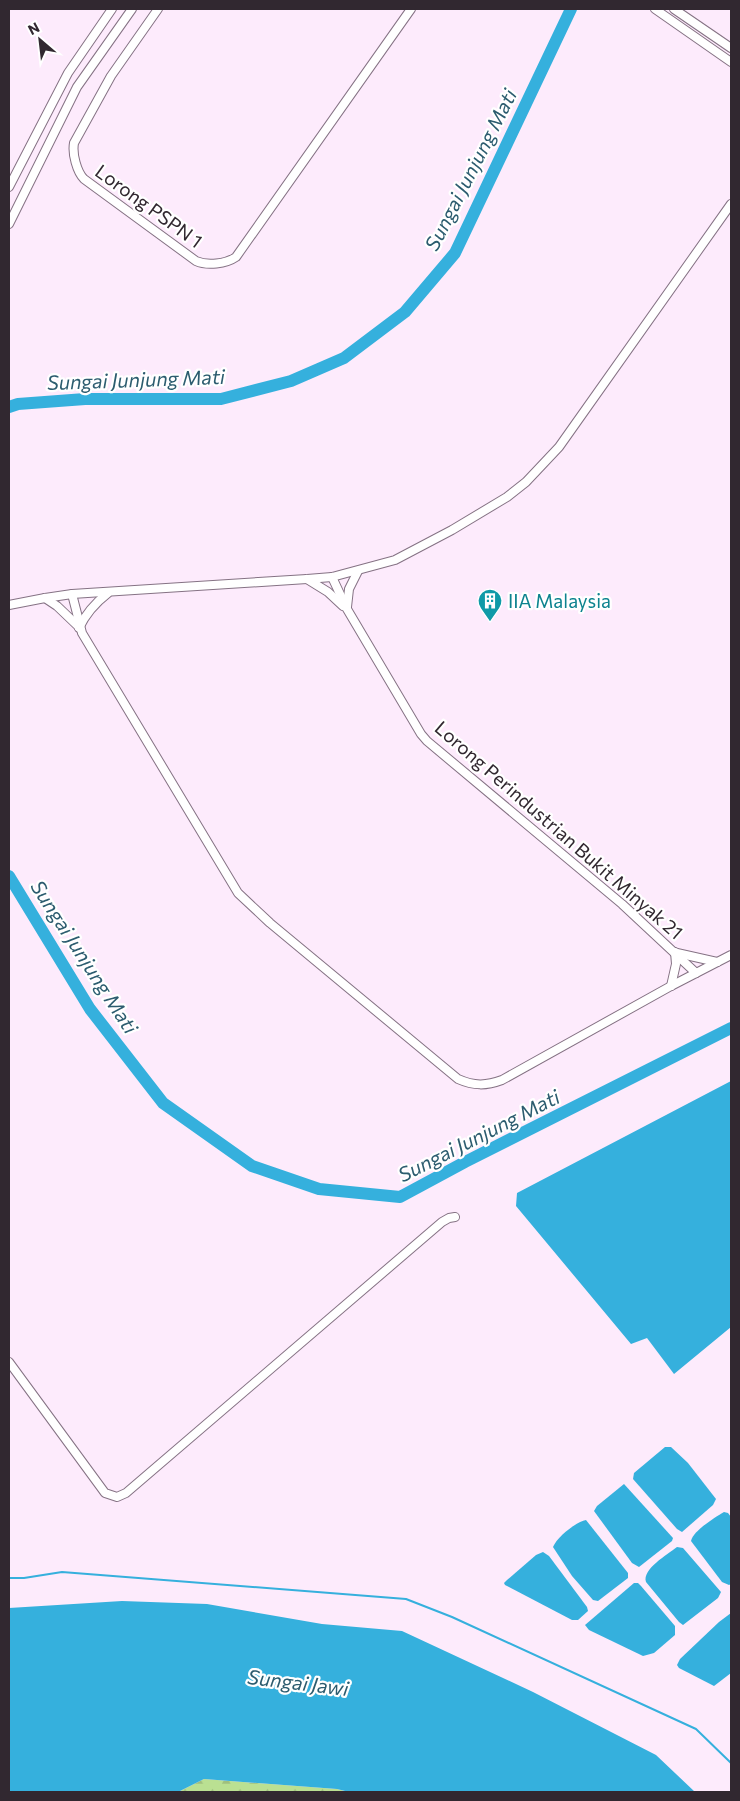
<svg xmlns="http://www.w3.org/2000/svg" width="740" height="1801" font-family="Commissioner,sans-serif">
	<style>
		.forest { fill: url(#forest-firs) }
		.water { fill: #35b0dd }
		.lines { fill: none; stroke-linecap: round; stroke-linejoin: round }
		.stream { stroke: #35b0dd; stroke-width: 2 }
		.river { stroke: #35b0dd; stroke-width: 12 }
		.minor-casing { stroke: #857284; stroke-width: 10 }
		.minor { stroke: #fff; stroke-width: 8 }
		.labels { text-anchor: middle; stroke-width: 4.5; stroke-linejoin: round; paint-order: stroke }
		.street-label { font-size: 19px; fill: #312830; stroke: #fff }
		.culture-label { font-size: 19px; fill: #0d838f; stroke: #fff; text-anchor: start }
		.water-label { font-size: 20px; font-style: italic; fill: #2c5c6f; stroke: #fff }
	</style>
	<defs>
		<pattern id="forest-firs" width="22" height="20" patternUnits="userSpaceOnUse" patternTransform="scale(1.25)"><rect width="22" height="20" fill="#bae092"/><path d="M5 1l3.5 6h-7zM16 11l3.5 6h-7z" fill="#a0c07e"/></pattern>
	</defs>
	<rect width="100%" height="100%" fill="#fdebfc"/>
	<!-- forest -->
	<polygon class="forest" points="204,1779 337,1789 349,1792 178,1792"/>
	<!-- water -->
	<g class="water">
		<polygon points="731,1081 731,1327 674,1374 647,1338 631,1344 516,1206 517,1193"/>
		<polygon points="665,1447 671,1447 688,1463 716,1499 713,1505 682,1532 677,1529 633,1479 634,1473"/>
		<polygon points="624,1484 673,1538 672,1541 639,1567 632,1563 594,1511 597,1506"/>
		<path d="M724 1512 728 1513 731 1517V1584L729 1585 722 1582 691 1541C693 1531 714 1518 724 1512Z"/>
		<path d="M586 1520 628 1573V1578L598 1601 593 1600 572 1576 553 1547C557 1537 576 1522 586 1520Z"/>
		<path d="M677 1547 683 1548 721 1592 718 1598 683 1625 679 1622 646 1582C642 1569 667 1555 677 1547Z"/>
		<polygon points="543,1552 549,1556 587,1607 588,1611 578,1620 572,1620 505,1585 504,1583 507,1580 536,1555"/>
		<polygon points="634,1583 638,1583 641,1586 675,1626 675,1635 654,1653 643,1656 589,1630 585,1625"/>
		<polygon points="122,1601 207,1604 322,1624 402,1631 533,1692 656,1755 695,1792 349,1792 337,1789 204,1779 178,1792 9,1792 9,1608"/>
		<polygon points="731,1613 731,1673 714,1686 679,1668 677,1665 680,1659 719,1622"/>
	</g>
	<g class="lines">
		<!-- stream -->
		<polyline class="stream" points="9,1578 24,1578 62,1572 406,1599 452,1617 696,1729 731,1763"/>
		<!-- river -->
		<g class="river">
			<polyline points="9,407 18,404 85,399 221,399 291,381 344,358 405,312 455,253 571,9"/>
			<polyline points="9,876 90,1009 163,1103 252,1166 319,1189 400,1197 465,1162 731,1028"/>
		</g>
		<defs>
			<g id="minor">
				<path d="M158 9 111 76 74 143C72 154 77 172 84 179L196 261C207 266 226 264 236 257L411 9"/>
				<polyline points="655,9 731,62"/>
				<polyline points="674,9 731,48"/>
				<polyline points="9,187 68,73 112,9"/>
				<polyline points="9,224 77,87 132,9"/>
				<polyline points="332,577 347,609 421,734 427,741 622,904 696,973"/>
				<polyline points="307,579 328,592 343,606"/>
				<path d="M72 594 82 633 238 893 270 923 458 1079C474 1086 486 1086 502 1080L671 986 731 955"/>
				<polyline points="45,598 57,606 79,627"/>
				<polyline points="9,605 45,598 72,594 307,579 332,577 395,560 452,530 507,497 526,482 559,447 731,204"/>
				<polyline points="347,607 349,589 358,571"/>
				<path d="M79 628C86 613 95 603 108 593"/>
				<polyline points="677,953 717,962"/>
				<polyline points="671,986 676,964 675,952"/>
				<polyline points="9,1362 105,1493 117,1497 126,1493 442,1222 449,1218 455,1217"/>
			</g>
		</defs>
		<!-- minor casing -->
		<use href="#minor" class="minor-casing"/>
		<!-- minor -->
		<use href="#minor" class="minor"/>
	</g>
	<!-- icons -->
	<defs>
		<symbol id="building-pin" viewBox="-11 -11 22 30"><path d="M0 17L-7.5 6A9.5 9.5 0 1 1 7.5 6Z" fill="#0f9aa8" stroke="#fff"/><path d="M-4-6H4V6H1V3H-1V6H-4ZM-2.5-4.3h1.7v1.8h-1.7ZM.8-4.3h1.7v1.8H.8ZM-2.5-1h1.7V.8h-1.7ZM.8-1h1.7V.8H.8Z" fill="#fff"/></symbol>
	</defs>
	<g fill-rule="evenodd">
		<use href="#building-pin" x="476" y="587" width="28" height="38"/>
	</g>
	<g class="labels">
		<!-- street labels -->
		<g class="street-label">
			<text transform="translate(149 206) rotate(36)" y="7">Lorong PSPN 1</text>
			<text transform="translate(559 830) rotate(41)" y="7">Lorong Perindustrian Bukit Minyak 21</text>
		</g>
		<!-- culture labels -->
		<g class="culture-label">
			<text x="508" y="608">IIA Malaysia</text>
		</g>
		<!-- water labels -->
		<g class="water-label">
			<text transform="translate(471 170) rotate(-63)" y="7">Sungai Junjung Mati</text>
			<text transform="translate(136 380) rotate(-2)" y="7">Sungai Junjung Mati</text>
			<text transform="translate(84 957) rotate(57)" y="7">Sungai Junjung Mati</text>
			<text transform="translate(479 1136) rotate(-27)" y="7">Sungai Junjung Mati</text>
			<text transform="translate(298 1683) rotate(7)" y="7">Sungai Jawi</text>
		</g>
	</g>
	<!-- border -->
	<rect width="740" height="1801" fill="none" stroke="#312830" stroke-width="20"/>
	<!-- north arrow -->
	<g transform="translate(40 40) rotate(332)" stroke="#ffffff" stroke-width="4" paint-order="stroke">
	<path d="M0-4L9 19L0 12L-9 19Z" fill="#312830"/>
	<text y="-8" font-size="14" font-weight="bold" text-anchor="middle" fill="#312830">N</text>
	</g>
</svg>
